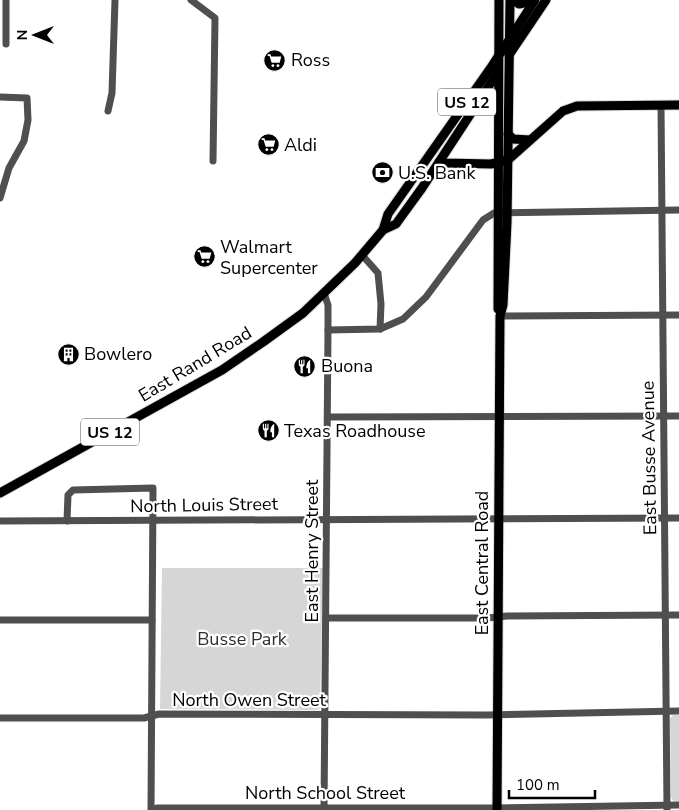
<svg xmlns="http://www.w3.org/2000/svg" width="679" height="810" font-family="'Nunito Sans',sans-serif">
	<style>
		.green { fill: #d6d6d6 }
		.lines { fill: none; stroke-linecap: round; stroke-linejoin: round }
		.major-casing { stroke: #dbdbdb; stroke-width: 11 }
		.minor { stroke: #4f4f4f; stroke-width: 7 }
		.major { stroke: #000; stroke-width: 9 }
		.labels { text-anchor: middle; stroke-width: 4.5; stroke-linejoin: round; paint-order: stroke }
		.shield { fill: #fff; stroke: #4c4c4c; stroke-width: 1 }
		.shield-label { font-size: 16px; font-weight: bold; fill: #000 }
		.poi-label { font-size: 18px; fill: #000; stroke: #fff; text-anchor: start }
		.street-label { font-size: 18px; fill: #000; stroke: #fff }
		.park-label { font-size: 18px; fill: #2d2d2d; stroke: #fff }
	</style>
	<rect width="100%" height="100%" fill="#fff"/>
	<!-- green -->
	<g class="green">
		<polygon points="162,568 323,568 320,709 316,710 160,709"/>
		<polygon points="673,715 679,715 679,802 673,801 671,797 670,718"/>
	</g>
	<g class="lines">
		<defs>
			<g id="major">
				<polyline points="513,0 519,4 524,3 528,0"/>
				<polyline points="509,55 546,0"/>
				<polyline points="508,134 513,139 530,140"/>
				<polyline points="439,162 445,163 491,164 508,160 563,111 577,106 679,105"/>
				<polyline points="383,230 396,224 401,217 422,188 498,72"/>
				<polyline points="498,309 499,0"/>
				<polyline points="0,493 222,370 263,342 303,313 355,263 383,230 388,214 492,66 535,0"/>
				<polyline points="497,810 500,316 503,305 507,223 510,0"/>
			</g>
		</defs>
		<!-- major casing -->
		<use href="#major" class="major-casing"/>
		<!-- minor -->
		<g class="minor">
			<polyline points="191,0 215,18 213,161"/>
			<polyline points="6,44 6,0"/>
			<polyline points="0,97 27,98 28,120 24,141 9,168 0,198"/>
			<polyline points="661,105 667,810"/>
			<polyline points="108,111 112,93 115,0"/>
			<polyline points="362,255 378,273 381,304 380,329"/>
			<polyline points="500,316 679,315"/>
			<polyline points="328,330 380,329 403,319 426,297 483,220 494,213 679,210"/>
			<polyline points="328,417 679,416"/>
			<polyline points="0,521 679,518"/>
			<polyline points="67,521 68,495 73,490 153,488 151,810"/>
			<polyline points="326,618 488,618 507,616 679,615"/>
			<polyline points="0,620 152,620"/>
			<polyline points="0,718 144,718 159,714 487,715 679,711"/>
			<polyline points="153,810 157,808 497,808 679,805"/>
			<polyline points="324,810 328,330 328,305 324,293"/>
		</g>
		<!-- major -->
		<use href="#major" class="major"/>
	</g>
	<!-- icons -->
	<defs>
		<symbol id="supermarket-disc" viewBox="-11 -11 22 22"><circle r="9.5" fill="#000" stroke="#fff"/><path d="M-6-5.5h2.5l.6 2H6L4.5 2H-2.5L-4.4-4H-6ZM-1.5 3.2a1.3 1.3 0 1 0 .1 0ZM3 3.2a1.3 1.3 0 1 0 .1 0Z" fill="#fff"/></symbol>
		<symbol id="bank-disc" viewBox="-11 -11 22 22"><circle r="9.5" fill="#000" stroke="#fff"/><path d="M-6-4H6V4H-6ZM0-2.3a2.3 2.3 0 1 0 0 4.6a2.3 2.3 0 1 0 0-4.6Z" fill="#fff"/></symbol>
		<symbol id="building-disc" viewBox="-11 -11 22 22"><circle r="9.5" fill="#000" stroke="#fff"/><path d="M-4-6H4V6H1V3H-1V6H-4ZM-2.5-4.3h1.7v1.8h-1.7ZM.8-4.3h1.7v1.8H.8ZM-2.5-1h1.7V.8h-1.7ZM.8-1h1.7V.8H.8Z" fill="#fff"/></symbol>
		<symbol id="restaurant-disc" viewBox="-11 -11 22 22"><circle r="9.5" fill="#000" stroke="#fff"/><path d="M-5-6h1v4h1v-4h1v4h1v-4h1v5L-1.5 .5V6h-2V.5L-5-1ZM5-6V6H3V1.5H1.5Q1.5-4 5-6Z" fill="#fff"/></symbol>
	</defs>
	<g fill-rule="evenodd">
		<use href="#supermarket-disc" x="262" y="48" width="25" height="25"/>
		<use href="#supermarket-disc" x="256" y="132" width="25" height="25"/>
		<use href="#bank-disc" x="370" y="160" width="25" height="25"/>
		<use href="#supermarket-disc" x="192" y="244" width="25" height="25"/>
		<use href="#building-disc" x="56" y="342" width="25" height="25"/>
		<use href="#restaurant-disc" x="292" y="354" width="25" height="25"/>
		<use href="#restaurant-disc" x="256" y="418" width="25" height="25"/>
	</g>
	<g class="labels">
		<!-- shield labels -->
		<g class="shield">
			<rect x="438" y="88.5" width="58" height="27" rx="4"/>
			<rect x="81" y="418.5" width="58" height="27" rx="4"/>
		</g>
		<g class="shield-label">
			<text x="467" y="108">US 12</text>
			<text x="110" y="438">US 12</text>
		</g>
		<!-- poi labels -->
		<g class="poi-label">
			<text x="291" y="66">Ross</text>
			<text x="284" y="151">Aldi</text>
			<text x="398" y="179">U.S. Bank</text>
			<text x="220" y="253">Walmart<tspan x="220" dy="21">Supercenter</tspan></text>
			<text x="84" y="360">Bowlero</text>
			<text x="321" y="372">Buona</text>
			<text x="284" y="437">Texas Roadhouse</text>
		</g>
		<!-- street labels -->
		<g class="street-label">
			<text transform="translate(195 364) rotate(-31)" y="6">East Rand Road</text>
			<text transform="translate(649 458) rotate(-91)" y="6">East Busse Avenue</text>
			<text transform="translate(204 505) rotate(-1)" y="6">North Louis Street</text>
			<text transform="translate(312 551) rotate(-90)" y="6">East Henry Street</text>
			<text transform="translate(482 563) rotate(-90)" y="6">East Central Road</text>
			<text x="249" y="706">North Owen Street</text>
			<text x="325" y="799">North School Street</text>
		</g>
		<!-- park labels -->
		<g class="park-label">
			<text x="242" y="645">Busse Park</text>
		</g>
	</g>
	<!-- north arrow -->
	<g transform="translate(35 35) rotate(270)" stroke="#ffffff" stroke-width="4" paint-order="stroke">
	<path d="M0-4L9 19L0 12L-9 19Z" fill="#000000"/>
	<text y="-8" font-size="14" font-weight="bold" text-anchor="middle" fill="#000000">N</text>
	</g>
	<!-- scale -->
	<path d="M509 790v8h86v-8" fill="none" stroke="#000000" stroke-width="2.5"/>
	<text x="516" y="790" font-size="15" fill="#000000" stroke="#ffffff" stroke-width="4" paint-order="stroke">100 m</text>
</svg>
